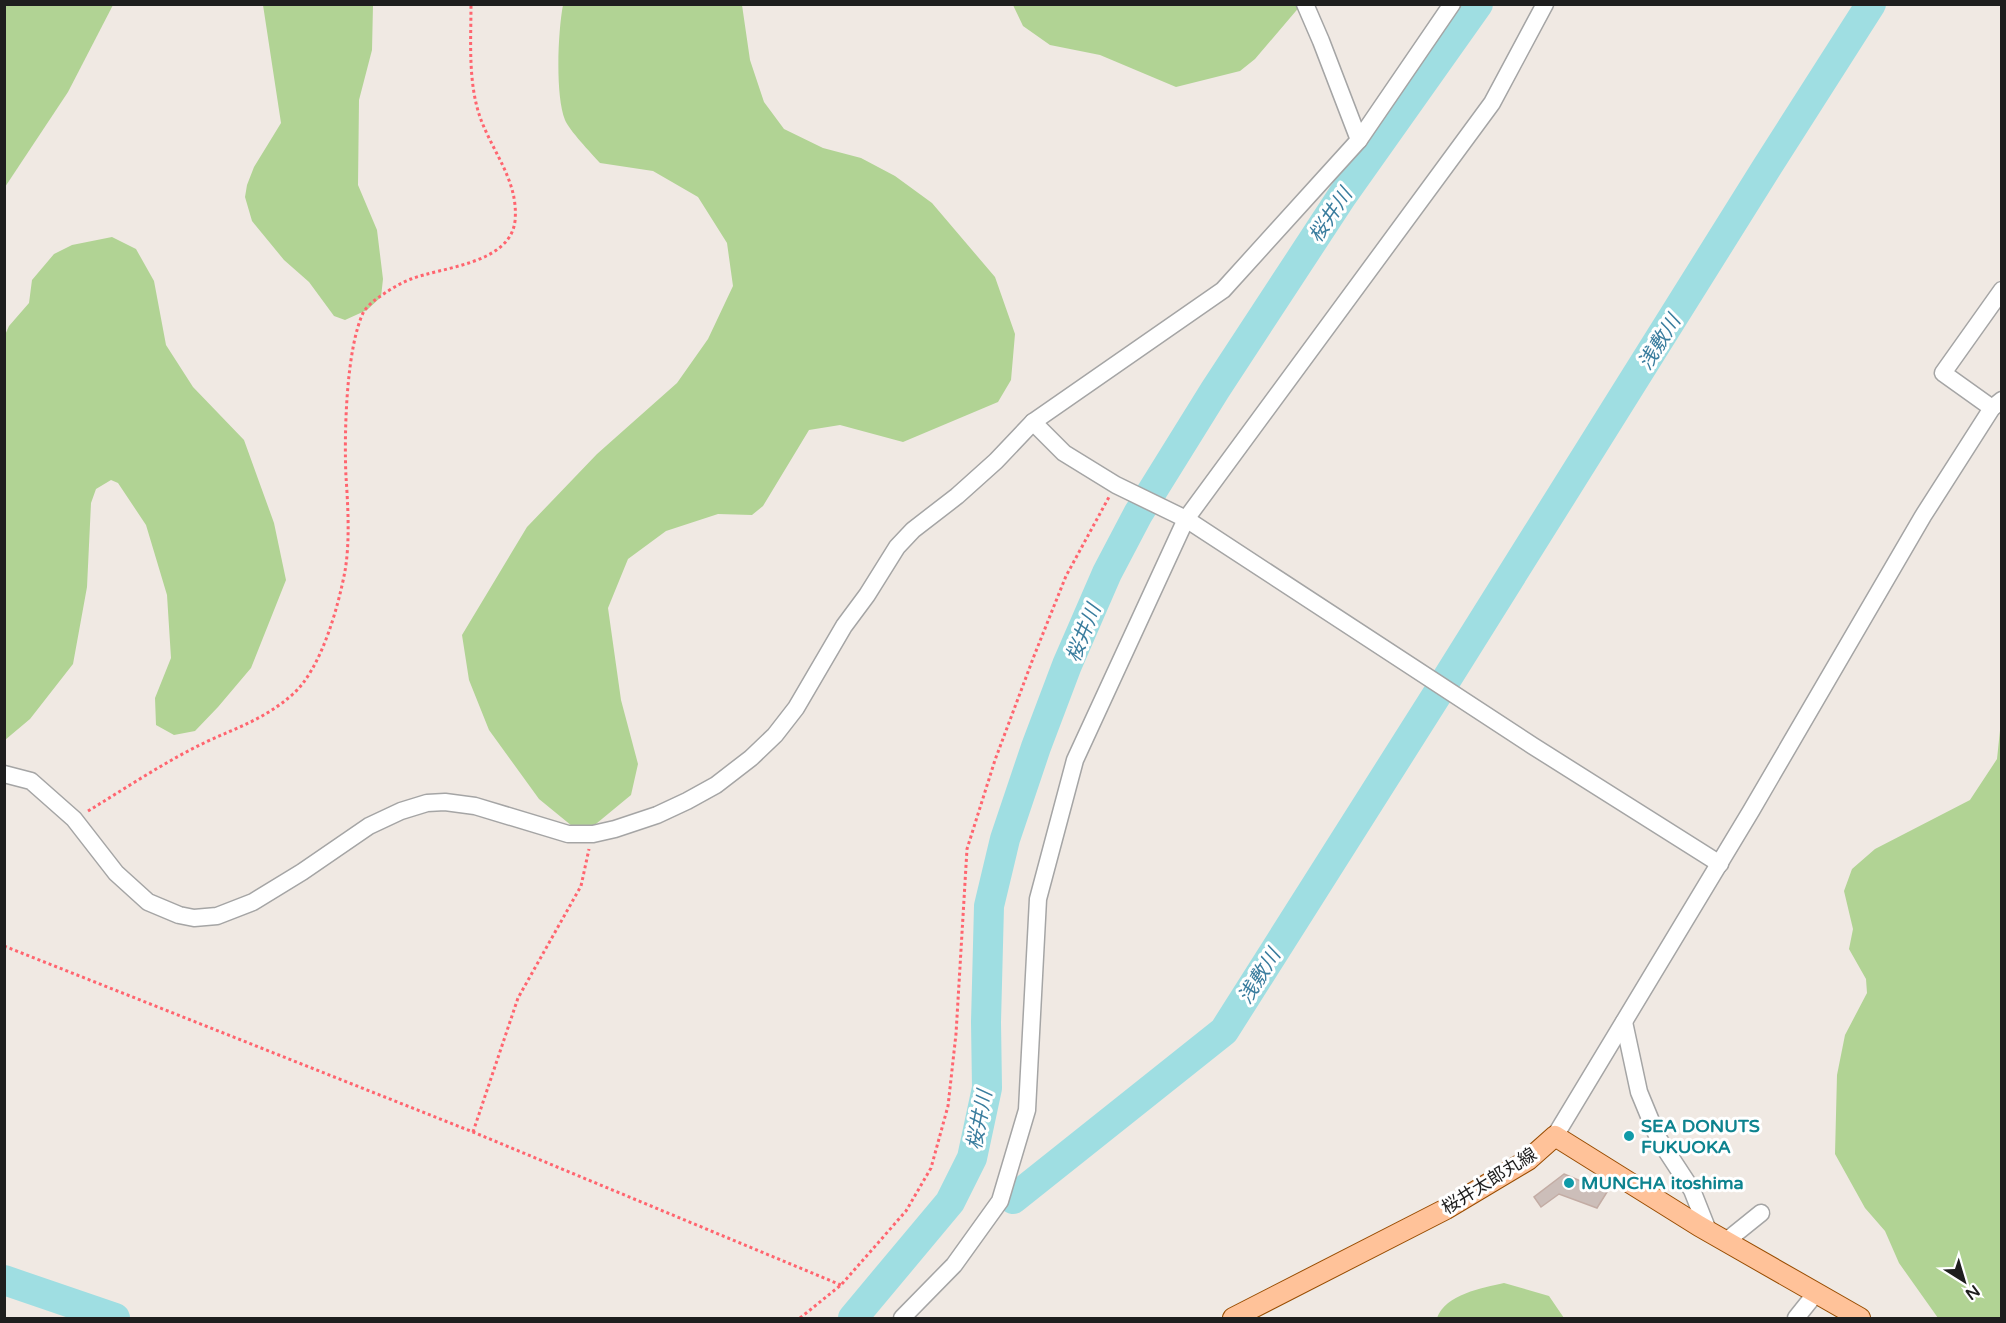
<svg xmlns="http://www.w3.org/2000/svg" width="2006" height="1323" font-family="'Varela Round','Noto Sans JP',sans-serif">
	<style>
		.forest { fill: #b1d394 }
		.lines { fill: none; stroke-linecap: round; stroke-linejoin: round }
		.river { stroke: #9fdee2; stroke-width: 30 }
		.building { fill: #ccbeb9; stroke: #c3aca4; stroke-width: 1.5 }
		.minor-casing { stroke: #a5a5a5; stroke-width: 19 }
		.major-casing { stroke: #984c00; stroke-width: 22 }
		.path { stroke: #ff656f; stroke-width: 3; stroke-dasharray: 3 3; stroke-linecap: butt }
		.minor { stroke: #fff; stroke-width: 16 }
		.major { stroke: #ffc299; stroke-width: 20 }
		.culture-dot { fill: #0f9aa8; stroke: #fff; stroke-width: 2 }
		.labels { text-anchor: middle; stroke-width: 6; stroke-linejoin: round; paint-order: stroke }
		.culture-label { font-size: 18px; font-weight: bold; fill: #0d838f; stroke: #fff; text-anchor: start }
		.street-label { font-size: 18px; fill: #1e1e1e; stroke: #fff }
		.water-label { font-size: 20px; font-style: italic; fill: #3a7d9e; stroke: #fff }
	</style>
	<rect width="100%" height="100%" fill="#f0e9e3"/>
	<!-- forest -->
	<g class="forest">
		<polygon points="5,4 113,5 68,92 5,187"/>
		<polygon points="263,5 373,5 372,50 359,100 358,185 377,230 383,279 381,297 367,310 345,320 334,316 309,282 284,260 252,221 245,197 247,185 254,167 281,123"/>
		<path d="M563 5H742L750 60 764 102 784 129 823 148 861 158 895 176 932 203 995 277 1015 334 1011 380 998 402 903 442 840 425 809 430 763 506 752 515 718 514 666 531 628 559 608 608 621 700 638 764 631 795 591 828 572 826 539 799 489 730 469 680 462 635 527 527 597 454 677 383 708 339 733 286 727 243 698 197 653 171 600 163C591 153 569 130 565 120 555 95 558 31 563 5Z"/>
		<polygon points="1013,5 1301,5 1255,59 1240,71 1176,87 1100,55 1050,45 1023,26"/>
		<polygon points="112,237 136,249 154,281 166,345 193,387 244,440 274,523 286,580 251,668 218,707 195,731 174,735 156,725 155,698 171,658 167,595 146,525 118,483 111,480 96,489 91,503 87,587 73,664 30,719 5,740 5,335 9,326 29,303 32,280 54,254 72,245"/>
		<polygon points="2001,721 2001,1318 1938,1318 1899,1263 1885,1231 1865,1208 1835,1154 1837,1075 1845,1035 1867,993 1866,979 1849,949 1853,929 1844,891 1852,869 1875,849 1970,800 1997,759"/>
		<path d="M1504 1283 1549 1296 1564 1318H1437C1446 1294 1482 1288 1504 1283Z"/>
	</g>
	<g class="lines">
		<!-- river -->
		<g class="river">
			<polyline points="1446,680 1767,167 1871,4"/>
			<polyline points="1013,1199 1224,1031 1438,693"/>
			<polyline points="4,1280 115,1318"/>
			<polyline points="853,1318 950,1202 972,1158 987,1088 986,1022 989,906 1005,839 1036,747 1067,665 1107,573 1138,514 1215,390 1342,196 1478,4"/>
		</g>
	</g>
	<!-- building -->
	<polygon class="building" points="1564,1174 1607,1192 1597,1208 1559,1194 1541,1207 1534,1197"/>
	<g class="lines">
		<defs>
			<g id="minor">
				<polyline points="1305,4 1321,41 1359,140"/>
				<polyline points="1992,408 1943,373 2002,290"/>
				<polyline points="1033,422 1064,453 1116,485 1186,519 1533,746 1720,864"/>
				<polyline points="4,774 31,781 74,819 116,873 148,902 179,915 194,918 217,916 253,902 302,872 369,826 401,811 427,803 445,802 475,806 568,834 593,834 615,829 657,815 687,801 716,785 751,758 775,735 796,708 844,626 867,595 897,547 913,530 957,496 996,461 1033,422 1223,290 1359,140 1452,4"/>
				<polyline points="1624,1022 1639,1092 1658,1138 1692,1190 1709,1233"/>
				<polyline points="1555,1136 1751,811 1923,516 1992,408 2002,400"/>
				<polyline points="1725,1242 1761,1213"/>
				<polyline points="902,1318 954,1265 1000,1201 1027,1110 1038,899 1075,760 1186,519 1492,103 1545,4"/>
				<polyline points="1796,1318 1816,1293"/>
			</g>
			<polyline id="major" points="1233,1318 1446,1209 1528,1160 1555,1136 1699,1226 1860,1318"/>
		</defs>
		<!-- minor casing -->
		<use href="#minor" class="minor-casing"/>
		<!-- major casing -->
		<use href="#major" class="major-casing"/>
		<!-- path -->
		<g class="path">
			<path d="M88 811C126 788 166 761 206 742 238 727 265 719 293 694 321 669 338 608 345 571 350 542 348 506 346 477 344 435 346 347 364 311 367 307 371 303 375 300 386 292 398 284 411 279 442 267 510 264 515 221 519 180 491 151 479 114 468 79 471 40 471 4"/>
			<polyline points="4,946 473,1132 841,1285"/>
			<polyline points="473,1132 518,998 581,886 589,849"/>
			<polyline points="800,1318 841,1285 906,1211 931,1168 948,1106 956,1034 967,849 995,760 1034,656 1066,576 1109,497"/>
		</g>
		<!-- minor -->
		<use href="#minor" class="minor"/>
		<!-- major -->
		<use href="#major" class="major"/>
	</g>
	<!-- markers -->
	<g class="culture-dot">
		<circle cx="1629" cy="1136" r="6"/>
		<circle cx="1569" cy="1183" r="6"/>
	</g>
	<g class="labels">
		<!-- culture labels -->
		<g class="culture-label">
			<text x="1641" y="1132">SEA DONUTS<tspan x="1641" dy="21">FUKUOKA</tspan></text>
			<text x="1581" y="1189">MUNCHA itoshima</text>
		</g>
		<!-- street labels -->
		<g class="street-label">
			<text transform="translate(1489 1181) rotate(-32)" y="6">桜井太郎丸線</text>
		</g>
		<!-- water labels -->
		<g class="water-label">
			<text transform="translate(1330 215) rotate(-56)" y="7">桜井川</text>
			<text transform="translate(1659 342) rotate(-58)" y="7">浅敷川</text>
			<text transform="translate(1083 633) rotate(-68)" y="7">桜井川</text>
			<text transform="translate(1259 976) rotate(-58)" y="7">浅敷川</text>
			<text transform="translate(979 1120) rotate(-79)" y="7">桜井川</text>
		</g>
	</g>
	<!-- border -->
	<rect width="2006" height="1323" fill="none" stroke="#1e1e1e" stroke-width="12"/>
	<!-- north arrow -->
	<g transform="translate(1964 1281) rotate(143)" stroke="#ffffff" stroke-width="4.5" paint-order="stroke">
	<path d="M0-4.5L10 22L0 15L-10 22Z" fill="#1e1e1e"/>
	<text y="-9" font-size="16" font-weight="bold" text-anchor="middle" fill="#1e1e1e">N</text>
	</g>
</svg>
